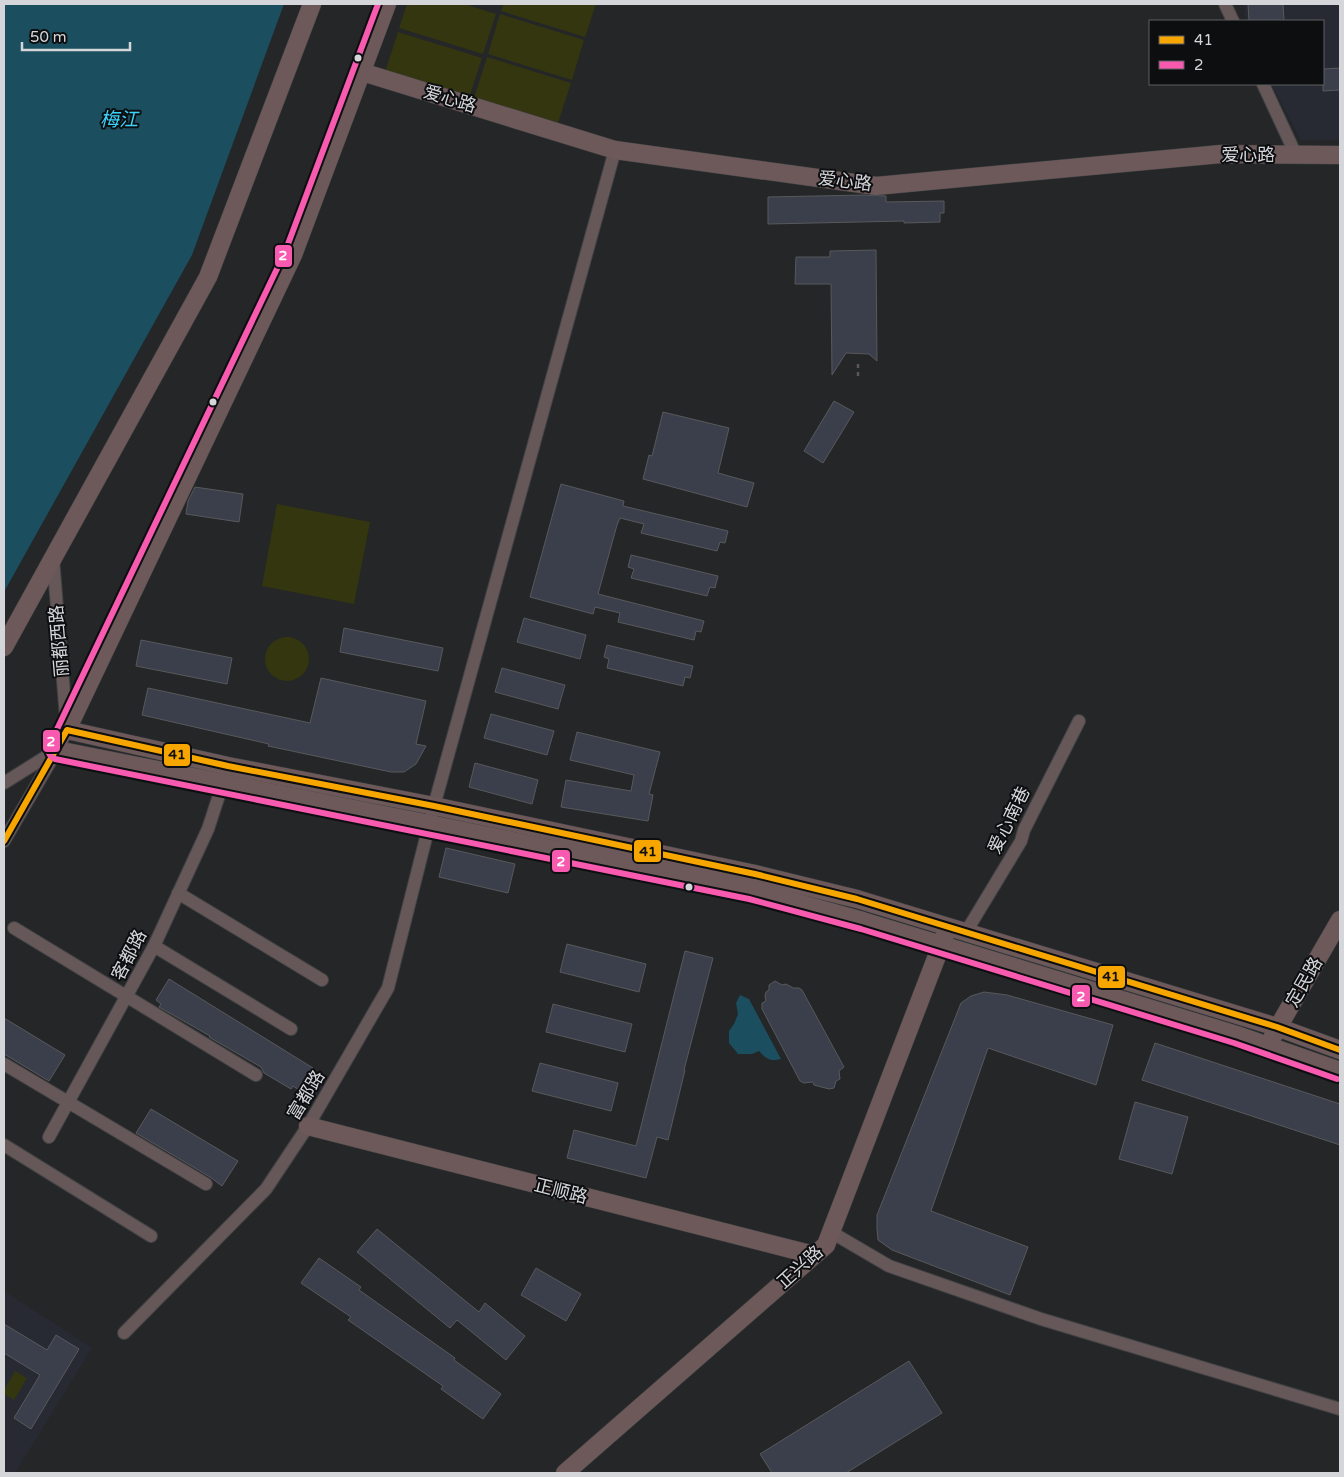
<svg xmlns="http://www.w3.org/2000/svg" width="1344" height="1477" font-family="'Varela Round','Noto Sans SC',sans-serif">
	<style>
		.built { fill: #272a33 }
		.green { fill: #34360f }
		.water { fill: #1b4e5e }
		.building { fill: #3b3f4c; stroke: #58595b }
		.lines { fill: none; stroke-linecap: round; stroke-linejoin: round }
		.street-casing { stroke: #414244; stroke-width: 14 }
		.secondary-casing { stroke: #414244; stroke-width: 19 }
		.path { stroke: #5e5455; stroke-width: 2.5; stroke-dasharray: 4 4; stroke-linecap: butt }
		.street { stroke: #665758; stroke-width: 12 }
		.secondary { stroke: #6d5959; stroke-width: 18 }
		.bus-1-casing { stroke: #0d0e10; stroke-width: 10 }
		.bus-2-casing { stroke: #0d0e10; stroke-width: 10 }
		.bus-1 { stroke: #f7a600; stroke-width: 6 }
		.bus-2 { stroke: #f75aaf; stroke-width: 6 }
		.bus-dot { fill: #d5d6da; stroke: #0d0e10; stroke-width: 2 }
		.labels { text-anchor: middle; stroke-width: 4; stroke-linejoin: round; paint-order: stroke }
		.street-label { font-size: 18px; fill: #d5d6da; stroke: #0d0e10 }
		.water-label { font-size: 19px; font-style: italic; fill: #39d4fe; stroke: #0d0e10 }
		.line-badge { stroke: #0d0e10; stroke-width: 2 }
		.badge-label { font-size: 14px; text-anchor: middle; font-weight: bold; fill: #fff }
		.pale-badge-label { font-size: 14px; text-anchor: middle; font-weight: bold; fill: #111 }
	</style>
	<rect width="100%" height="100%" fill="#242628"/>
	<!-- built -->
	<g class="built">
		<polygon points="1244,4 1340,4 1340,140 1301,140 1271,84 1323,84 1323,21 1245,21"/>
		<polygon points="4,1291 92,1348 15,1473 4,1473"/>
	</g>
	<!-- green -->
	<g class="green">
		<polygon points="407,4 464,4 496,14 483,54 399,28"/>
		<polygon points="504,4 596,4 585,37 501,11"/>
		<polygon points="500,14 584,40 572,80 488,54"/>
		<polygon points="398,32 482,58 469,98 385,72"/>
		<polygon points="487,57 571,83 558,123 474,98"/>
		<polygon points="277,504 370,522 354,604 262,586"/>
		<circle cx="287" cy="659" r="22"/>
		<polygon points="15,1371 27,1378 14,1400 4,1394 4,1390"/>
	</g>
	<!-- water -->
	<g class="water">
		<polygon points="4,4 284,4 192,255 4,592"/>
		<path d="M740 995 749 999 781 1059C770 1062 766 1059 759 1051L752 1054H738L729 1043V1031L734 1024 738 1014 736 1003Z"/>
	</g>
	<!-- building -->
	<g class="building">
		<polygon points="1248,4 1283,4 1284,21 1249,21"/>
		<polygon points="1340,68 1340,90 1323,91 1323,69"/>
		<polygon points="864,195 886,196 886,202 944,201 944,213 940,213 940,222 904,223 904,221 768,224 768,197"/>
		<polygon points="876,250 877,361 869,354 846,353 832,375 831,284 795,284 796,257 830,257 830,251"/>
		<polygon points="834,401 854,412 823,463 804,451"/>
		<polygon points="663,412 729,428 718,473 754,483 747,507 643,479 649,455 652,456"/>
		<polygon points="561,484 624,501 623,506 728,531 725,543 720,542 717,551 641,533 644,524 620,518 617,525 598,594 704,621 701,632 696,631 694,640 618,622 620,613 595,607 593,614 530,597"/>
		<polygon points="195,487 243,494 239,522 186,514 188,501"/>
		<polygon points="631,555 718,576 715,588 710,587 707,596 631,578 634,569 628,567"/>
		<polygon points="524,618 586,635 580,659 517,642"/>
		<polygon points="344,628 443,648 438,671 340,652"/>
		<polygon points="141,640 232,658 227,684 136,666"/>
		<polygon points="607,645 693,666 690,678 685,677 683,686 607,668 609,659 604,657"/>
		<polygon points="502,668 565,685 558,709 495,692"/>
		<polygon points="321,678 426,701 416,744 426,746 416,764 404,772 391,772 268,746 269,744 142,715 148,688 310,723"/>
		<polygon points="491,714 554,731 547,755 484,738"/>
		<polygon points="577,732 660,752 649,794 653,795 648,821 561,807 566,780 631,791 634,775 570,760"/>
		<polygon points="475,763 538,780 532,804 469,787"/>
		<polygon points="446,848 515,864 508,893 439,877"/>
		<polygon points="567,944 646,964 639,992 560,972"/>
		<polygon points="685,951 713,958 684,1070 685,1070 668,1140 657,1137 646,1178 567,1158 574,1130 636,1146"/>
		<polygon points="169,979 313,1068 299,1090 293,1086 291,1089 264,1073 261,1067 209,1037 210,1036 159,1007 161,1004 156,1000"/>
		<polygon points="775,981 782,985 786,984 793,988 799,988 802,990 844,1067 839,1071 840,1079 836,1081 834,1088 829,1089 814,1085 813,1082 804,1083 800,1081 762,1009 762,1003 766,1001 765,996 766,992 769,990 769,985"/>
		<polygon points="984,992 1007,995 1113,1025 1096,1085 988,1048 931,1211 1028,1247 1010,1295 892,1250 878,1240 877,1229 877,1215 961,1003 971,996"/>
		<polygon points="553,1004 632,1024 625,1052 546,1032"/>
		<polygon points="4,1018 65,1055 49,1081 4,1054"/>
		<polygon points="1155,1043 1340,1104 1340,1145 1142,1080"/>
		<polygon points="540,1063 618,1083 611,1111 532,1091"/>
		<polygon points="1135,1102 1188,1117 1172,1174 1119,1159"/>
		<polygon points="151,1109 238,1161 222,1186 210,1177 136,1133"/>
		<polygon points="377,1229 479,1312 485,1303 525,1336 506,1360 457,1320 450,1328 357,1252"/>
		<polygon points="319,1258 361,1287 359,1290 455,1358 454,1360 501,1394 483,1419 441,1389 443,1386 348,1320 351,1317 301,1283"/>
		<polygon points="536,1268 581,1294 566,1321 521,1295"/>
		<polygon points="4,1324 47,1350 56,1335 79,1349 31,1429 14,1418 40,1375 4,1353"/>
		<polygon points="909,1361 942,1413 846,1473 772,1473 760,1454"/>
	</g>
	<g class="lines">
		<defs>
			<g id="street">
				<polyline points="1225,4 1233,21"/>
				<polyline points="1263,84 1296,155"/>
				<polyline points="4,783 55,751"/>
				<polyline points="4,841 57,750 67,730 53,558"/>
				<polyline points="178,893 322,980"/>
				<polyline points="14,928 256,1075"/>
				<polyline points="966,932 1021,841 1024,830 1079,721"/>
				<polyline points="154,946 291,1029"/>
				<polyline points="4,1064 206,1184"/>
				<polyline points="49,1137 154,946 208,829 223,783"/>
				<polyline points="4,1145 151,1236"/>
				<polyline points="831,1232 889,1266 1041,1319 1340,1409"/>
				<polyline points="124,1333 266,1189 308,1126 388,988 434,806 615,150"/>
			</g>
			<g id="secondary">
				<polyline points="387,4 293,255 67,730 228,766 434,806 755,874 857,899 1277,1027 1340,1050"/>
				<polyline points="362,72 615,150 876,186 1221,154 1340,155"/>
				<polyline points="4,647 208,277 312,4"/>
				<polyline points="57,750 430,824 751,890 863,921 1237,1035 1340,1071"/>
				<polyline points="1273,1036 1340,920"/>
				<polyline points="308,1126 814,1255"/>
				<polyline points="565,1473 826,1245 945,935"/>
			</g>
		</defs>
		<!-- street casing -->
		<use href="#street" class="street-casing"/>
		<!-- secondary casing -->
		<use href="#secondary" class="secondary-casing"/>
		<!-- path -->
		<polyline class="path" points="858,364 858,378"/>
		<!-- street -->
		<use href="#street" class="street"/>
		<!-- secondary -->
		<use href="#secondary" class="secondary"/>
		<defs>
			<polyline id="bus-1" points="4,841 67,730 228,766 434,806 755,874 857,899 1277,1027 1340,1050"/>
			<path id="bus-2" d="M378 4 285 252 49 746C47 752 50 757 55 759L749 899 861 929 1234 1043 1337 1079"/>
		</defs>
		<!-- bus-1 casing -->
		<use href="#bus-1" class="bus-1-casing"/>
		<!-- bus-2 casing -->
		<use href="#bus-2" class="bus-2-casing"/>
		<!-- bus-1 -->
		<use href="#bus-1" class="bus-1"/>
		<!-- bus-2 -->
		<use href="#bus-2" class="bus-2"/>
	</g>
	<!-- markers -->
	<g class="bus-dot">
		<circle cx="358" cy="58" r="4.5"/>
		<circle cx="213" cy="402" r="4.5"/>
		<circle cx="689" cy="887" r="4.5"/>
	</g>
	<g class="labels">
		<!-- street labels -->
		<g class="street-label">
			<text transform="translate(450 99) rotate(17)" y="6">爱心路</text>
			<text x="1248" y="161">爱心路</text>
			<text transform="translate(845 181) rotate(7)" y="6">爱心路</text>
			<text transform="translate(59 641) rotate(-95)" y="6">丽都西路</text>
			<text transform="translate(1009 820) rotate(-64)" y="6">爱心南巷</text>
			<text transform="translate(129 955) rotate(-63)" y="6">客都路</text>
			<text transform="translate(1304 982) rotate(-60)" y="6">定民路</text>
			<text transform="translate(306 1095) rotate(-59)" y="6">富都路</text>
			<text transform="translate(561 1191) rotate(14)" y="6">正顺路</text>
			<text transform="translate(800 1267) rotate(-42)" y="6">正兴路</text>
		</g>
		<!-- water labels -->
		<g class="water-label">
			<text x="119" y="126">梅江</text>
		</g>
	</g>
	<g class="line-badge">
		<rect x="274" y="244" width="19" height="24" rx="5" fill="#f75aaf"/>
		<rect x="42" y="729" width="19" height="24" rx="5" fill="#f75aaf"/>
		<rect x="163" y="743" width="28" height="24" rx="5" fill="#f7a600"/>
		<rect x="633" y="839" width="29" height="24" rx="5" fill="#f7a600"/>
		<rect x="551" y="849" width="20" height="24" rx="5" fill="#f75aaf"/>
		<rect x="1097" y="965" width="29" height="24" rx="5" fill="#f7a600"/>
		<rect x="1071" y="984" width="20" height="24" rx="5" fill="#f75aaf"/>
	</g>
	<g class="badge-label">
		<text x="283" y="260">2</text>
		<text x="51" y="746">2</text>
		<text x="561" y="866">2</text>
		<text x="1081" y="1001">2</text>
	</g>
	<g class="pale-badge-label">
		<text x="177" y="759">41</text>
		<text x="648" y="856">41</text>
		<text x="1111" y="981">41</text>
	</g>
	<!-- border -->
	<rect width="1344" height="1477" fill="none" stroke="#d5d6da" stroke-width="10"/>
	<!-- legend -->
	<rect x="1149" y="20" width="175" height="65" fill="#0d0e10" stroke="#5d5e61"/>
	<rect x="1159" y="36" width="25" height="8" fill="#f7a600" stroke="#5d5e61"/>
	<text x="1194" y="45" font-size="15" fill="#d5d6da">41</text>
	<rect x="1159" y="61" width="25" height="8" fill="#f75aaf" stroke="#5d5e61"/>
	<text x="1194" y="70" font-size="15" fill="#d5d6da">2</text>
	<!-- scale -->
	<path d="M22 42v8h108v-8" fill="none" stroke="#d5d6da" stroke-width="2.5"/>
	<text x="30" y="42" font-size="15" fill="#d5d6da" stroke="#0d0e10" stroke-width="4" paint-order="stroke">50 m</text>
</svg>
